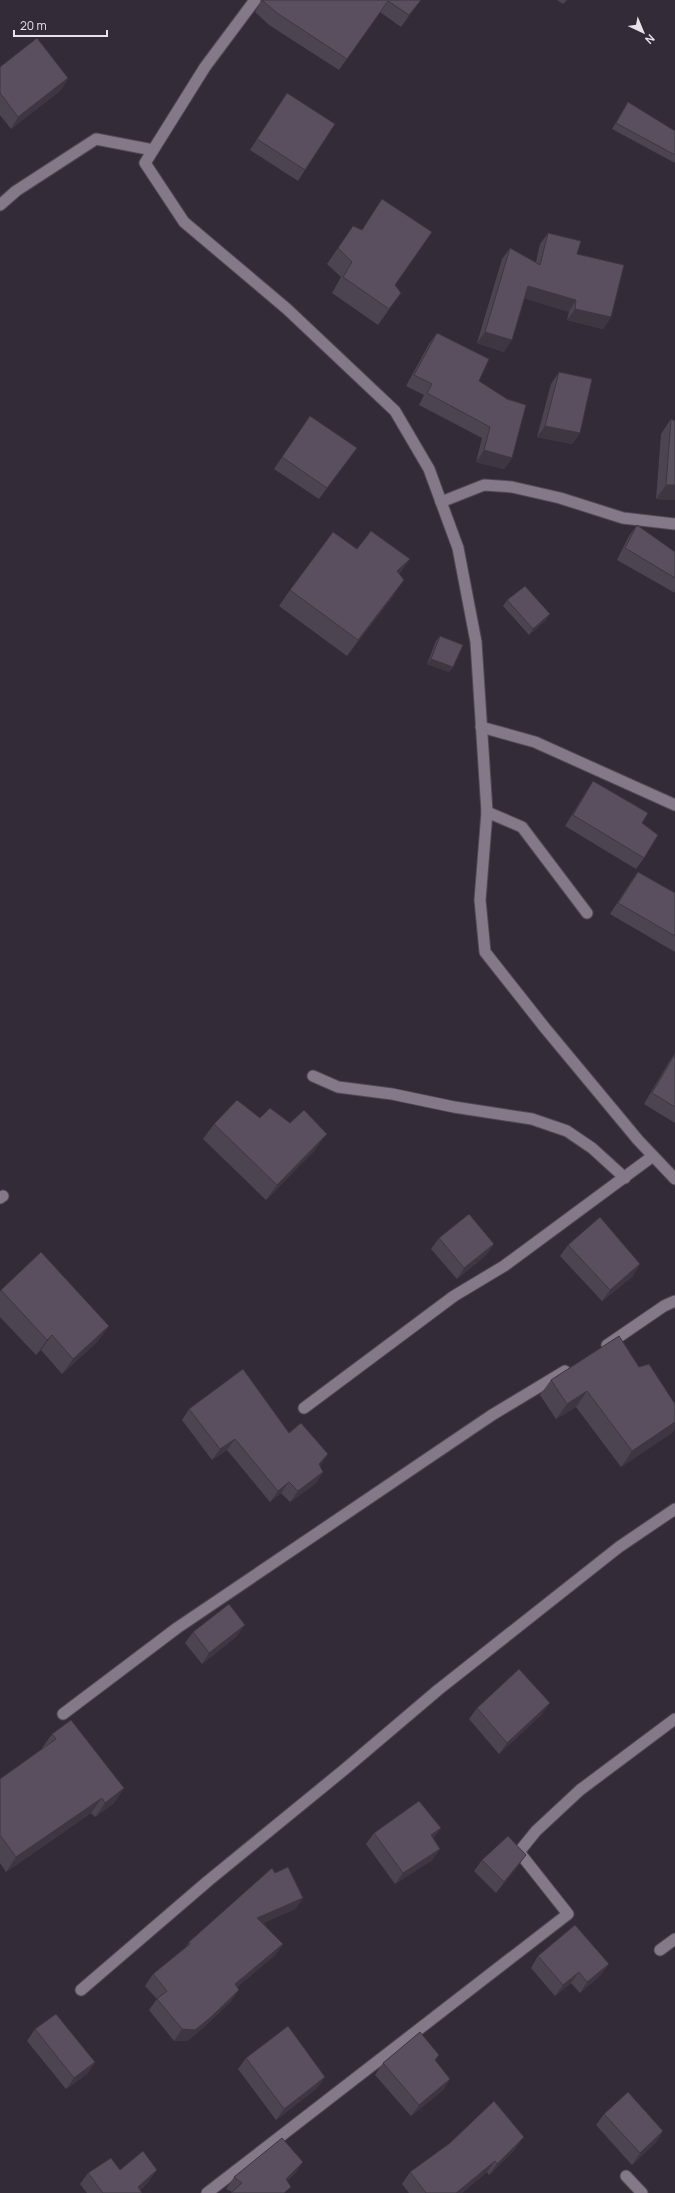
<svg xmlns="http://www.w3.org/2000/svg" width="675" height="2193" font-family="Manrope,sans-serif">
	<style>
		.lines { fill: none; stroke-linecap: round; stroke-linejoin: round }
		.service-casing { stroke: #514a55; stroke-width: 13 }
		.minor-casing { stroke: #514a55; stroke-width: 13 }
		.service { stroke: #837989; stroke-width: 11 }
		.minor { stroke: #837989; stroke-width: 11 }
		.wall { fill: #4d4452 }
		.shaded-wall { fill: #3e3742 }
		.building { fill: #594f5f; stroke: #3e3742 }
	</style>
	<rect width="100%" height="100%" fill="#342b39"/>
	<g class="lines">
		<defs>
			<g id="service">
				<polyline points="0,205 16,191 96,139 153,150"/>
				<polyline points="441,502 484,485 512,487 560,498 623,518 675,524"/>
				<polyline points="481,727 535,742 675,805"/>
				<polyline points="487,812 522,827 587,913"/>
				<polyline points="313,1076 338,1087 392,1094 454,1107 532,1119 567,1131 592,1148 625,1178"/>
				<polyline points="660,1950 675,1939"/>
				<polyline points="81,1990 208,1881 345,1769 438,1690 619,1547 675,1509"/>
				<polyline points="626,2176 642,2193"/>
				<polyline points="207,2193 568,1914 519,1852 536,1831 580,1790 675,1719"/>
			</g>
			<g id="minor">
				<polyline points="255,0 205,67 145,163 184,222 287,309 395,411 429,469 458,548 476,642 487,812 480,900 485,952 545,1028 638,1140 675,1179"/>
				<polyline points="0,1198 3,1196"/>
				<polyline points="607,1345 664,1306 675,1301"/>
				<polyline points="304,1408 454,1296 504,1266 653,1156"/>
				<polyline points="63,1714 177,1628 492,1415 565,1371"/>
			</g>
		</defs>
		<!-- service casing -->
		<use href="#service" class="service-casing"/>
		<!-- minor casing -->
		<use href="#minor" class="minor-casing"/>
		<!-- service -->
		<use href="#service" class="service"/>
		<!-- minor -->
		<use href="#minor" class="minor"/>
	</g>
	<!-- wall -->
	<g class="wall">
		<polygon points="261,0 421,0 401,27 380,12 339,70 269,25 255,12 262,1"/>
		<polygon points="557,0 567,0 563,4"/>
		<polygon points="0,67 68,78 61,90 11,129 0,115"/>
		<polygon points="287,93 305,170 298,181 250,150"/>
		<polygon points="628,102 675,131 675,163 612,129"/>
		<polygon points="382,199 395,285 390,308 378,325 332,293 341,277 327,264 353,226 362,230"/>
		<polygon points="548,233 577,254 611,317 603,329 567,320 569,312 524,298 504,352 477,343 502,259 510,248 536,262 540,244"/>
		<polygon points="437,333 479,381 512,458 504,469 476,462 482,438 419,405 424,395 406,386 429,344"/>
		<polygon points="559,372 580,433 572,444 537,437 551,384"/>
		<polygon points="310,416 357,448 319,499 274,469"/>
		<polygon points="671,419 675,421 675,500 656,499 661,434"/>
		<polygon points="637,525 675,552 675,593 617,560 629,536"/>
		<polygon points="357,549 399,574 393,596 347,656 279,606 290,590"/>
		<polygon points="507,600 546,620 529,635 503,606"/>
		<polygon points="440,636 453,667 449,672 427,664 436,641"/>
		<polygon points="593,781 642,823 644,858 636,869 565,826 586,792"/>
		<polygon points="638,872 675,893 675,952 610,914 630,883"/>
		<polygon points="675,1053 675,1123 644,1104 669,1062"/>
		<polygon points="260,1118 316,1149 266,1200 203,1139 214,1124"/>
		<polygon points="439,1238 494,1244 486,1255 457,1279 431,1249"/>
		<polygon points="568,1245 633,1276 602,1301 560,1256"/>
		<polygon points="1,1290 98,1341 62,1374 41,1350 36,1355 0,1317 0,1291"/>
		<polygon points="619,1336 673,1432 621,1467 576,1407 556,1419 540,1395 551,1380"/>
		<polygon points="189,1409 320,1466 323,1472 315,1484 290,1502 281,1493 270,1502 227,1450 212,1460 182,1420"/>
		<polygon points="193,1632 237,1636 202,1664 185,1643"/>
		<polygon points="477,1708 542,1714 499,1754 469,1719"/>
		<polygon points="52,1734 124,1788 114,1803 95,1817 91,1813 6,1872 0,1863 0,1779 42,1749 42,1748"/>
		<polygon points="441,1828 433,1838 440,1849 432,1860 395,1884 366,1844 374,1833"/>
		<polygon points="482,1860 518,1866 496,1893 474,1871"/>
		<polygon points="275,1873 303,1898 295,1909 263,1923 283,1944 275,1955 237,1987 231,2001 203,2028 187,2041 174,2041 149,2010 157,1999 145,1986 153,1974 186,1947 189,1942"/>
		<polygon points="538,1956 601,1975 580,1993 571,1983 555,1996 531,1968"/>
		<polygon points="35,2029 95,2062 87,2074 66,2089 27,2041"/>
		<polygon points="439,2055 435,2061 450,2079 443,2090 411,2116 375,2075 383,2063"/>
		<polygon points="246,2058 325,2077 317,2088 276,2120 238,2069"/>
		<polygon points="604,2114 663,2131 656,2142 632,2165 596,2125"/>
		<polygon points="516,2148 489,2175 487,2172 462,2193 409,2193 402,2184 410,2172"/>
		<polygon points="303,2162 295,2173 287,2181 232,2192 226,2189 234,2177"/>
		<polygon points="120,2170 149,2181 140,2190 142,2193 87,2193 80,2184 88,2173"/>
	</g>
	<!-- shaded-wall -->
	<g class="shaded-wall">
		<polygon points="421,0 401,27 409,15"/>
		<polygon points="68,78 61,90 11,129 18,117"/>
		<polygon points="528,286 576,300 569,312 520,297"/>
		<polygon points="575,309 611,317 603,329 567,320"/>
		<polygon points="485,332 512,340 504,352 477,343"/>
		<polygon points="545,426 580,433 572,444 537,437"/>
		<polygon points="357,448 349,459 319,499 327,488"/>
		<polygon points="484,450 512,458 504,469 476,462"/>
		<polygon points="666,485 675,485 675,500 656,499"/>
		<polygon points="410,559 399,575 397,571"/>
		<polygon points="404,580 393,596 347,656 358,640"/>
		<polygon points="550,614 546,620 529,635 533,629"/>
		<polygon points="431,659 453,667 449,672 427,664"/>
		<polygon points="327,1134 316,1149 266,1200 277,1185"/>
		<polygon points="494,1244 486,1255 457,1279 464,1268"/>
		<polygon points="640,1264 633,1276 602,1301 610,1290"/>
		<polygon points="109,1326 98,1341 62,1374 73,1359"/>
		<polygon points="52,1335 41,1350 36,1355 47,1340"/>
		<polygon points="587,1391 576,1407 556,1419 567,1404"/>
		<polygon points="675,1422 675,1429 673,1432 621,1467 632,1451"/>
		<polygon points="235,1439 227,1450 212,1460 220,1449"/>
		<polygon points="328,1454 320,1466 311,1475 319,1464"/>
		<polygon points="323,1472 315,1484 290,1502 298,1491"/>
		<polygon points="289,1482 281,1493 270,1502 278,1491"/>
		<polygon points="245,1625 237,1636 202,1664 209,1653"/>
		<polygon points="550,1703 542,1714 499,1754 507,1743"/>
		<polygon points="124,1788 114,1803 95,1817 105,1803"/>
		<polygon points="102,1798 91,1813 6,1872 16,1857"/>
		<polygon points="441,1828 433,1839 431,1835"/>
		<polygon points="440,1849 432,1860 395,1884 403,1873"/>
		<polygon points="526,1855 518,1866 496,1893 504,1882"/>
		<polygon points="303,1898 295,1909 249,1929 257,1918"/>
		<polygon points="283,1944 275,1955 227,1996 235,1984"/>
		<polygon points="609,1964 601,1975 580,1993 587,1982"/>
		<polygon points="579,1972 571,1983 555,1996 563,1985"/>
		<polygon points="239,1990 231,2001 203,2028 187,2041 174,2041 182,2029"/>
		<polygon points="95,2062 87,2074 66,2089 74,2078"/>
		<polygon points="325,2077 317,2088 276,2120 284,2109"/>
		<polygon points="450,2079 443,2090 411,2116 419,2105"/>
		<polygon points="663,2131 656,2142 632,2165 640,2153"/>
		<polygon points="524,2137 516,2148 489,2175 497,2164"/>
		<polygon points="495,2161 487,2172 462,2193 456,2193"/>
		<polygon points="303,2162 295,2173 278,2190 286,2179"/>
		<polygon points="157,2170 149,2181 136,2193 138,2187"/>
	</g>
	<!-- building -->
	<g class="building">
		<polygon points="263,0 421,0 409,15 388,1 347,59 277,13 263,1"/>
		<polygon points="37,38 68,78 18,117 0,93 0,67"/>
		<polygon points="287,93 335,124 305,170 257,139"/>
		<polygon points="628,102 675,131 675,155 616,123"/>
		<polygon points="382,199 432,232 395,285 401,293 389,309 343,277 352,262 338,248 353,226 362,230"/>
		<polygon points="548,233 581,241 577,254 624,265 611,317 575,309 576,300 528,286 512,340 485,332 510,248 540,265"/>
		<polygon points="437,333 489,359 479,381 507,399 526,405 512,458 484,450 490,427 427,393 432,384 414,375"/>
		<polygon points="559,372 592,379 580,433 545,426"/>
		<polygon points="310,416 357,448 327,488 282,457"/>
		<polygon points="671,419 675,421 675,485 666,485"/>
		<polygon points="637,525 675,552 675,578 625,548"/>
		<polygon points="371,531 410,559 397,571 404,580 358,640 290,590 333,532 357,549"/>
		<polygon points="525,586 550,614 533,629 507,600"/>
		<polygon points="440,636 463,645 453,667 431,659"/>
		<polygon points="593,781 648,813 642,823 658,835 644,858 573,815"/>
		<polygon points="638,872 675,893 675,936 618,903"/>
		<polygon points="675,1054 675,1107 652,1093"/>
		<polygon points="237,1100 260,1118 270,1108 290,1123 304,1110 327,1134 277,1185 214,1124"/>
		<polygon points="469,1214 494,1244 464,1268 439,1238"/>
		<polygon points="600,1217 640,1264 610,1290 568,1245"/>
		<polygon points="41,1252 109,1326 73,1359 52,1335 47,1340 1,1290"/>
		<polygon points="619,1336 639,1367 649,1364 675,1404 675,1422 632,1451 587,1391 567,1404 551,1380"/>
		<polygon points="243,1369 289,1433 301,1423 328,1454 319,1464 323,1472 298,1491 289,1482 278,1491 235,1439 220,1449 189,1409"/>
		<polygon points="229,1604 245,1625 209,1653 193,1632"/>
		<polygon points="519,1669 550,1703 507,1743 477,1708"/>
		<polygon points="71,1720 124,1788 105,1803 102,1798 16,1857 0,1835 0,1779 56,1739 52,1734"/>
		<polygon points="419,1801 441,1828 431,1835 440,1849 403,1873 374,1833"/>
		<polygon points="508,1836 526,1855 504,1882 482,1860"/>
		<polygon points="288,1867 303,1898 257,1918 283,1944 235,1984 239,1990 211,2017 195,2030 182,2029 157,1999 167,1991 153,1974 190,1944 189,1942 272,1868 275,1873"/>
		<polygon points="575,1925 609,1964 587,1982 579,1972 563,1985 538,1956"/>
		<polygon points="56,2014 95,2062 74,2078 35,2029"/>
		<polygon points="288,2026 325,2077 284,2109 246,2058"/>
		<polygon points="420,2032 439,2055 435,2060 450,2079 419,2105 383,2063"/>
		<polygon points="628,2092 663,2131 640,2153 604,2114"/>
		<polygon points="494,2101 524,2137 497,2164 495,2161 456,2193 426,2193 410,2172 450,2143"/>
		<polygon points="282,2138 303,2162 286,2179 291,2187 284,2193 231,2193 242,2183 234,2177"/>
		<polygon points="143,2151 157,2170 138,2187 142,2193 103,2193 88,2173 111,2158 120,2170"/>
	</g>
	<!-- north arrow -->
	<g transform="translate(643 32) rotate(136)" stroke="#342b39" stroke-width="3" paint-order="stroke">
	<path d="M0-3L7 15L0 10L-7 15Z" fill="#e8e2eb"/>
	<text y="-6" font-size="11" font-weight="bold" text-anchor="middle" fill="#e8e2eb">N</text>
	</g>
	<!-- scale -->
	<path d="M14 30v6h93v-6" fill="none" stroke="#e8e2eb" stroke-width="2"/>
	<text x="20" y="30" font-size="12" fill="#e8e2eb" stroke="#342b39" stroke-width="3" paint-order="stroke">20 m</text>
</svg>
